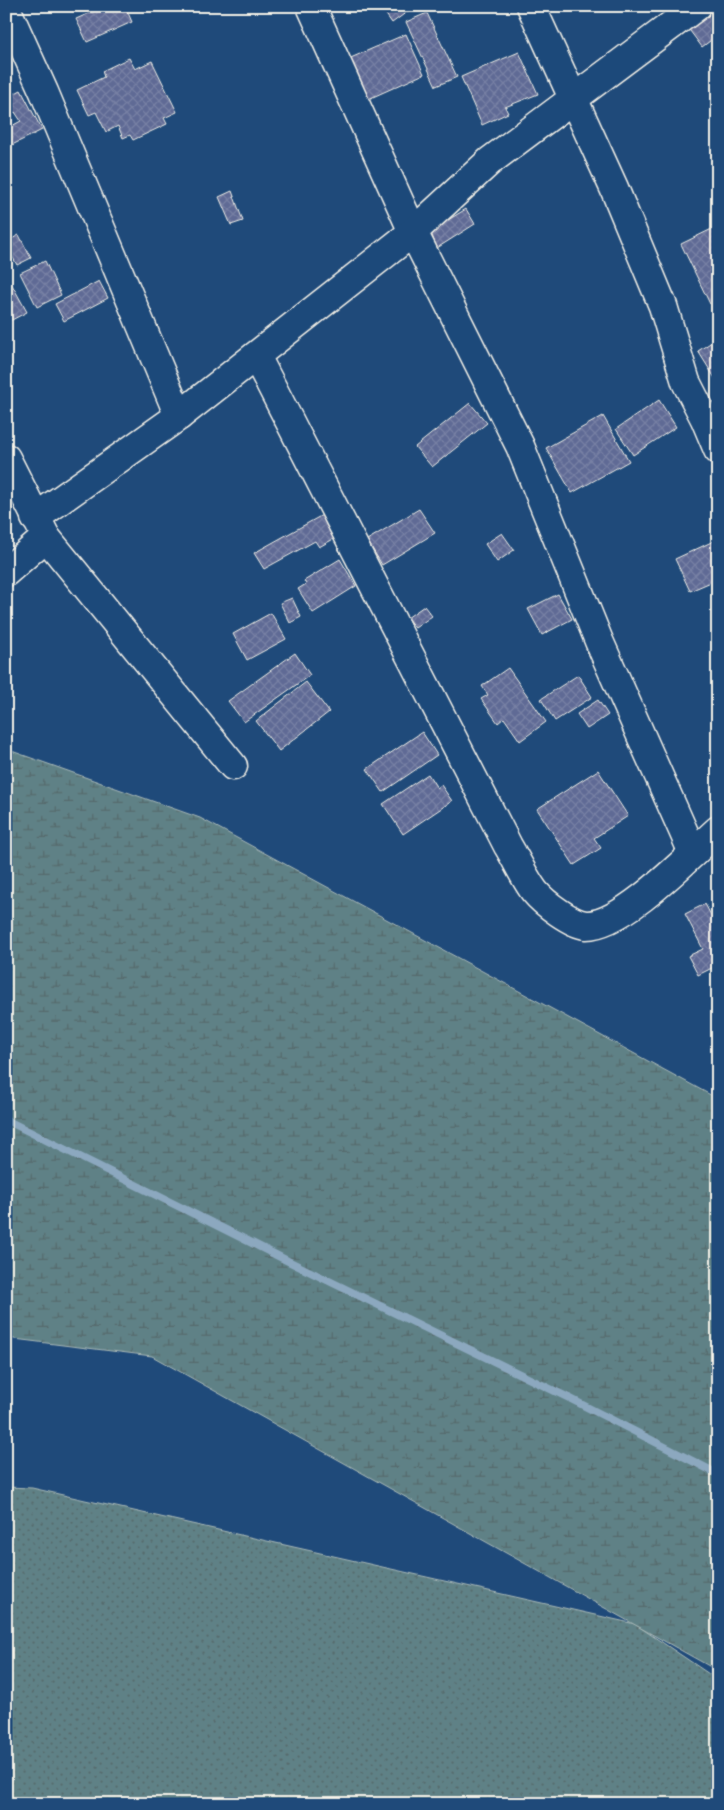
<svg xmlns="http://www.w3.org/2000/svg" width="724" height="1810" font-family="Kalam,sans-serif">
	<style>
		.grass { fill: url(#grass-dots); stroke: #aab9b7 }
		.wetland { fill: url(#wetland-marsh); stroke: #aab9b7 }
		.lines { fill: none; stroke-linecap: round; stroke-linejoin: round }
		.stream { stroke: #8ca8bf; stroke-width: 8 }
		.building { fill: url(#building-cross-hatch); stroke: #f4f1e8 }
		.minor-casing { stroke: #f4f1e8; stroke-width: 31 }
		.minor { stroke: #1f4a7a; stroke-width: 28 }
	</style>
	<defs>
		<pattern id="grass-dots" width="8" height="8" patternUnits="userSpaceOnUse" patternTransform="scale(1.25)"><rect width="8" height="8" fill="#5f8186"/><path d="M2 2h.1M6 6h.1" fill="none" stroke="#566a6c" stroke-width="1.8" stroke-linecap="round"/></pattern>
		<pattern id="wetland-marsh" width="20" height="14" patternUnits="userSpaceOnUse" patternTransform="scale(1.25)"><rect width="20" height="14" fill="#5f8186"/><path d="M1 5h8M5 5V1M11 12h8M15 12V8" fill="none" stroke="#566a6c"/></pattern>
		<pattern id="building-cross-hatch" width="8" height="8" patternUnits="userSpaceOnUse" patternTransform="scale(1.25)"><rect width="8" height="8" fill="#5f6a95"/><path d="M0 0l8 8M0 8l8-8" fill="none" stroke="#7780a4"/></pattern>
	</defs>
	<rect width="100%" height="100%" fill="#1f4a7a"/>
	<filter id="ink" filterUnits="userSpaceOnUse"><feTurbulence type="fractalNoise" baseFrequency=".02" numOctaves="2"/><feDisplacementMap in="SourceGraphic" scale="10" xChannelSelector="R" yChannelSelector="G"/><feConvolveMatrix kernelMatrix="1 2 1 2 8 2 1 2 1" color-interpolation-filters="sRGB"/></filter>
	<g filter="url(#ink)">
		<!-- grass -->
		<polygon class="grass" points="6,1487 32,1488 635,1624 718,1680 718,1804 6,1804"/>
		<!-- wetland -->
		<polygon class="wetland" points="6,749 200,818 718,1099 718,1671 152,1356 6,1338"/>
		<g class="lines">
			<!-- stream -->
			<polyline class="stream" points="6,1120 288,1261 569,1398 718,1474"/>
		</g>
		<!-- building -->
		<g class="building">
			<polygon points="106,6 125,6 132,22 87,42 76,19"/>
			<polygon points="380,6 415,6 392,23"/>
			<polygon points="707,6 718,6 718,35 702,47 684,23"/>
			<polygon points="427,13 457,77 436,86 406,22"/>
			<polygon points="406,34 424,74 364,101 346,60"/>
			<polygon points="519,52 538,94 505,107 508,113 482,125 461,77"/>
			<polygon points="129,58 135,69 152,61 177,112 164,118 167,124 133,140 130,135 123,138 118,126 106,132 96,112 89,115 77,90 104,77 102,71"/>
			<polygon points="21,90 42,130 6,148 6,129 21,121 15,112 6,117 6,98"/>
			<polygon points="232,191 243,221 231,225 219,197"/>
			<polygon points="466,209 475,224 437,248 430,231"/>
			<polygon points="718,226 718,300 710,304 681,244"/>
			<polygon points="19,235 31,258 17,265 6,245 6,242"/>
			<polygon points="45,261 61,295 37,307 20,273"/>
			<polygon points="99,281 108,298 64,321 55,304"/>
			<polygon points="11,283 27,312 6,323 6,285"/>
			<polygon points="718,338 718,383 698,351"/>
			<polygon points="659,400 676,427 633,455 616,429"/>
			<polygon points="470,403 487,423 432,467 415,447"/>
			<polygon points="603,416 629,461 572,493 546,448"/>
			<polygon points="419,509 435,533 382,565 367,540"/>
			<polygon points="326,513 339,536 319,547 315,541 264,569 254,553"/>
			<polygon points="502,533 514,550 497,562 485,544"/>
			<polygon points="718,539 718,579 690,591 675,559"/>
			<polygon points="340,559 356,586 313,613 298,589 306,584 304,581"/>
			<polygon points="558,594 572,619 542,635 528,609"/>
			<polygon points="292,598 301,617 290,623 280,603"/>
			<polygon points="424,606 432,616 415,628 407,618"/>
			<polygon points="271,613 286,639 247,660 233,634"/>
			<polygon points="295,653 310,675 244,722 228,701"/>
			<polygon points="508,668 546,722 520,741 504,718 498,723 481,699 488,695 482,686"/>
			<polygon points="578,675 592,697 555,721 541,699"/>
			<polygon points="306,682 329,712 279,751 256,721"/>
			<polygon points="598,700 608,715 587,729 577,714"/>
			<polygon points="422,732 437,755 383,792 367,769"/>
			<polygon points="598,770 628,816 594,838 601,848 574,865 537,809"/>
			<polygon points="428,774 437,788 441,785 452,801 403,834 383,804"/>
			<polygon points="705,904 718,928 718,965 698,975 688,956 703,949 685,914"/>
		</g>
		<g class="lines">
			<defs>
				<g id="minor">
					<polyline points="311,6 413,232 520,446 599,641 693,853"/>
					<polyline points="531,6 614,188 663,306 686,382 705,419 718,450"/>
					<polyline points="6,8 44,92 179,416"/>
					<path d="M256 356 508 846C516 859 526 881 535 892 544 903 572 924 586 925 623 926 690 855 718 830"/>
					<polyline points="6,458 46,537 233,766"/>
					<polyline points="35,518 179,416 413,232 490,161 697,6"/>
					<polyline points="6,572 46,537"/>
				</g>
			</defs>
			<!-- minor casing -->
			<use href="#minor" class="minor-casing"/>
			<!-- minor -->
			<use href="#minor" class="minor"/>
		</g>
	</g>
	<!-- margin -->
	<rect width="724" height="1810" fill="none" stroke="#1f4a7a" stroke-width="25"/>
	<rect x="12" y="12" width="699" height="1785" fill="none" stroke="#f4f1e8" stroke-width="2" filter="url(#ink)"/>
</svg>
